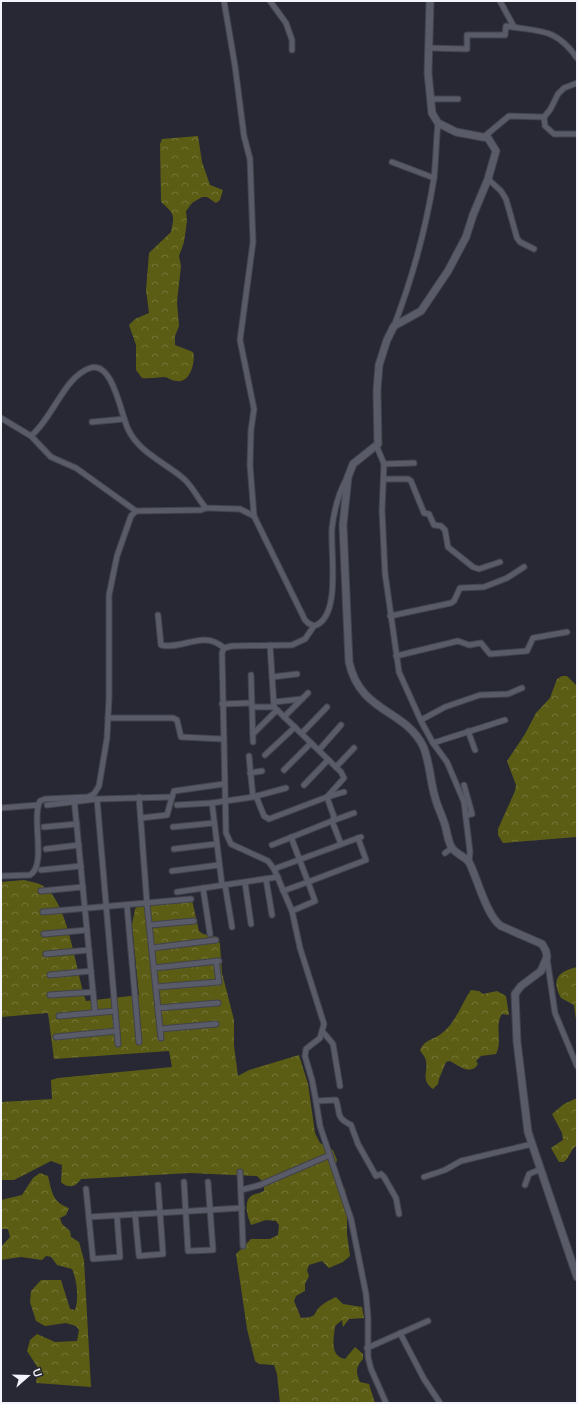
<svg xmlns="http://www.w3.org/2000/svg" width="578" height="1404" font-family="Mulish,sans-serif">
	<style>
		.forest { fill: url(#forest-crowns) }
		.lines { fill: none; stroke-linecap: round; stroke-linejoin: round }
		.street-casing { stroke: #42434c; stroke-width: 7 }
		.secondary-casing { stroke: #42434c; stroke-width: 9 }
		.street { stroke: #5a5b69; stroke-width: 5 }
		.secondary { stroke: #5a5b69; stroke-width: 7 }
	</style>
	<defs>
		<pattern id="forest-crowns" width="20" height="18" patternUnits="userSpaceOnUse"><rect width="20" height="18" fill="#5c5d14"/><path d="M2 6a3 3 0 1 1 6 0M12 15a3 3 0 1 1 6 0" fill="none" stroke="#747537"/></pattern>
	</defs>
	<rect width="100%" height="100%" fill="#272834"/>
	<!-- forest -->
	<g class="forest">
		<path d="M198 136 202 162 210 185 223 190 220 200 216 203 207 197H202L192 203 186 211 187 221 184 242 179 256 181 266 177 302 179 326 175 336V345L193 352C196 361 190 384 177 381 172 381 169 378 165 377 157 377 150 379 142 378L136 370V345L129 325 135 319 149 313 146 290 149 253 171 232C175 213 174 214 161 202L160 144 162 139Z"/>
		<polygon points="562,676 567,676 577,686 577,837 503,843 498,835 498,829 515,791 516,785 507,761 525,734 536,713 550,698 557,679"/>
		<path d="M24 880C32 882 41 883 47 889 69 908 76 972 86 1001L139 995 132 925 135 909 143 901 192 900 199 931 203 934 217 937 220 944 222 973 234 1020V1046L238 1076 249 1070 299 1055 308 1084 315 1133 320 1143 333 1150 337 1160 333 1173 345 1189 347 1199V1234L350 1256 343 1262 329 1268 322 1261 309 1265 307 1270 309 1276 305 1284V1291L296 1296 294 1301 301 1318C320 1317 311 1314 322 1305 326 1302 331 1299 336 1297L343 1304 362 1307 364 1318 349 1319 343 1327 342 1320 335 1326C334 1338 329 1356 345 1359L355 1347 363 1354V1359C355 1367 356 1373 360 1382L369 1384 375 1403H280L277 1374 274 1365 259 1364 255 1361 247 1329 236 1254 251 1239H270L278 1235 279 1225 276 1221 266 1220 251 1225C248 1218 243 1202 251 1196 254 1194 260 1193 264 1191V1183L257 1176 190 1173 81 1179C76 1187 68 1189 61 1182L62 1165 51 1161 14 1180H1V1102L52 1099 51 1080 58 1078 172 1067 169 1051 54 1059 48 1013 1 1017V882Z"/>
		<path d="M577 967V1027L574 1005 561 998C550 978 560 971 577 967Z"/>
		<path d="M471 990 479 991 483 994 497 991 506 996 509 1015 502 1014C494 1026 503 1041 496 1054L481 1056 476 1061 478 1064C471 1076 459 1066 450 1061L446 1062 439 1079 438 1084 433 1089C419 1079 430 1071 425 1058 424 1055 421 1053 420 1050 425 1039 433 1040 441 1034 456 1023 461 1004 471 990Z"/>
		<path d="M577 1098V1145C570 1150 570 1157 564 1162H559L551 1148 563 1140 562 1133 552 1114 564 1104Z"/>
		<path d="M40 1173 48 1176C52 1192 52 1202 69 1208L66 1215 60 1218 62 1224 70 1231 71 1237 79 1242 84 1260 91 1387 36 1383 38 1368 27 1351 30 1340 37 1334 55 1342 77 1341 79 1330 76 1326 66 1323 45 1326 36 1321 30 1302 31 1291 41 1280H61L70 1309 75 1310C79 1299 77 1280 72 1269L57 1265 51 1257 46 1256 42 1260 21 1257 1 1260V1247L10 1237 8 1229H1V1200L22 1195 33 1178Z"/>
	</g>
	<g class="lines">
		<defs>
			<g id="street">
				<polyline points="224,1 235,66 244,136 250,159 253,242 240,340 254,409 251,430 250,465 254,516"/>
				<polyline points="270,1 286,23 292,40 292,50"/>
				<polyline points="500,1 514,27"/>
				<path d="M429 48 467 49V35H505L506 26C540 32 555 27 577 58"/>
				<polyline points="430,99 458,99"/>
				<polyline points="544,117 545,126 554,134 577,134"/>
				<polyline points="485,136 509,116 544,117 550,110 558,94 564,88 577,83"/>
				<polyline points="392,162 434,178"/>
				<polyline points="488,179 501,191 506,199 517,238 520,242 534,249"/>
				<path d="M394 326C412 279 426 228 434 178 436 160 436 141 438 123"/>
				<path d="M1 418 31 436C53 418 64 377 90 368 113 360 121 415 128 429 139 453 166 463 184 479 193 487 198 499 206 508L240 509 254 516 305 620 308 623 314 626C342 618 330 551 332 528 334 511 339 492 347 478"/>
				<polyline points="92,422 124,419"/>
				<polyline points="31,436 51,457 76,468 136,511"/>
				<polyline points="377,447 384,464 382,510 385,573 399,672 421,721 433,743 447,762 464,802 470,852 469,862"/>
				<polyline points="384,464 414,463"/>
				<polyline points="385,479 408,479 411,481 424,513 429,514 434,525 441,526 445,530 448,547 473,567 479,569 500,562"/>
				<path d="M158 615 161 645C184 650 203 629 224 648"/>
				<polyline points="390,616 451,603 454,601 460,588 484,587 507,578 524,567"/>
				<path d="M314 626 305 639 292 645 232 646 224 648 222 653 226 833 231 844 268 861 274 869 292 911 300 948 324 1024 320 1038 306 1049 305 1056 312 1080 316 1101 336 1100C341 1114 335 1117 351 1125L358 1144 376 1176 381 1174 384 1177 396 1198 399 1214"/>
				<polyline points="396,656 458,641 469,645 481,643 490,654 527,651 533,638 567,632"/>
				<polyline points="251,675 253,742"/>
				<polyline points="272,677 297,674"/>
				<polyline points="274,702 302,699"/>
				<polyline points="222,704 251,703"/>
				<polyline points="252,707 274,707"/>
				<polyline points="284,717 308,693"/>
				<polyline points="108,718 173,718 177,720 181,737 222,739"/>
				<polyline points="421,720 445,707 480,695 508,694 522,688"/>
				<polyline points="468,731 475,750"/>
				<polyline points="302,733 327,707"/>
				<polyline points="253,734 277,710"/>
				<polyline points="433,743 505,720"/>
				<polyline points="319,750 341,725"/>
				<polyline points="265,755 295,727"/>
				<polyline points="249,756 253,797"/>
				<polyline points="336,767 354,748"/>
				<polyline points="284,770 311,743"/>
				<polyline points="250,773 262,771"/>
				<polyline points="304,785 328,760"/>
				<polyline points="464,785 472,814 467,815"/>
				<polyline points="256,796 264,816 269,819 327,797 344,778 341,772 274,707 270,645"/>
				<polyline points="139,797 147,904 161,1038"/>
				<polyline points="74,798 95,1012"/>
				<polyline points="97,799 118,1044"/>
				<polyline points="47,805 97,799 172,797 174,791 224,784"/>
				<polyline points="177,805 212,803"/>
				<polyline points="1,808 38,805"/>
				<polyline points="141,818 167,815 172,797"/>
				<polyline points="44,827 77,824"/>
				<polyline points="173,827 214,823"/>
				<polyline points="341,844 332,821 354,813"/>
				<polyline points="272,845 332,821 334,817 327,797 344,792"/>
				<polyline points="46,849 79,845"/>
				<polyline points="174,849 216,844"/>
				<polyline points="445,853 452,848"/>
				<polyline points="274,869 361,837"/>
				<polyline points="41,870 81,866"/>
				<polyline points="172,871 219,865"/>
				<path d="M1 876 30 875C47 865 31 819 40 801L45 799 88 797 94 794 99 786 107 738 109 698V595L117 556 131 516 136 511 201 510 206 508"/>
				<polyline points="266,879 272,915"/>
				<polyline points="245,883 251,924"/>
				<polyline points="222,885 212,803 253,797 286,788"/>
				<polyline points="225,885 232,927"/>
				<polyline points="203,888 210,934"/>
				<polyline points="41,891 83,887"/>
				<polyline points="283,891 308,882 291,837"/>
				<polyline points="177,892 278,877"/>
				<polyline points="127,906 139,1042"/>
				<polyline points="292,911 315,901 308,882 366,860 358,838"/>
				<polyline points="43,912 191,899"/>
				<polyline points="150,925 194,921"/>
				<polyline points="44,934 87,930"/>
				<polyline points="152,948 216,940"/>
				<polyline points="46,954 89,950"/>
				<polyline points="547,958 555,1013 577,1066"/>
				<polyline points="154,968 219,961"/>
				<polyline points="50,975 91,971"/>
				<polyline points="156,987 219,982 216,961"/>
				<polyline points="50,995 93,992"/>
				<polyline points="158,1008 218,1003"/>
				<polyline points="59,1016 115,1011"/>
				<polyline points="160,1029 216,1024"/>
				<polyline points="323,1032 333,1044 340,1086"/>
				<polyline points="56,1037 117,1031"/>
				<polyline points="316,1101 320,1126 351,1219 366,1294 368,1317 368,1357 371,1369 386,1403"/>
				<polyline points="240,1172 243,1246"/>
				<polyline points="424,1177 445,1170 461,1161 532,1144"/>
				<polyline points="184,1182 188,1251 213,1250 208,1182"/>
				<polyline points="525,1185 529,1174 541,1169"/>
				<polyline points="86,1189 93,1259 120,1257 117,1216"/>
				<polyline points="241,1190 260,1185 330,1155"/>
				<polyline points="135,1214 139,1256 163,1254 158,1185"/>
				<polyline points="89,1217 242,1208"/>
				<polyline points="400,1333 424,1379 440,1403"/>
				<polyline points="367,1348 428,1321"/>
			</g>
			<path id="secondary" d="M430 1 428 73 432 113 438 123 456 132 488 138 496 151 488 179 473 215 466 237 448 271 421 311 394 326 387 340 379 365 377 391 378 444 353 464 348 477 343 525 349 662C360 713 405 709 423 746 430 762 430 781 435 797 437 806 442 815 445 825 447 832 448 842 452 848 457 855 467 857 470 864 478 881 487 916 501 926L542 944 546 951 547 957 541 971 521 986 515 994 517 1042 528 1132 577 1277"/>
		</defs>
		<!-- street casing -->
		<use href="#street" class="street-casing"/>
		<!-- secondary casing -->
		<use href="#secondary" class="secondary-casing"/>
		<!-- street -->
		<use href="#street" class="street"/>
		<!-- secondary -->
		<use href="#secondary" class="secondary"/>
	</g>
	<!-- border -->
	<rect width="578" height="1404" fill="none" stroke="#f3f4fc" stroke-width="4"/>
	<!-- north arrow -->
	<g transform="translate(28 1376) rotate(70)" stroke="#272834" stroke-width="3" paint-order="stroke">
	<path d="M0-3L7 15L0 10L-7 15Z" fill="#f3f4fc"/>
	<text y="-6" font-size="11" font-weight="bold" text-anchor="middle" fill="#f3f4fc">U</text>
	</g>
</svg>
